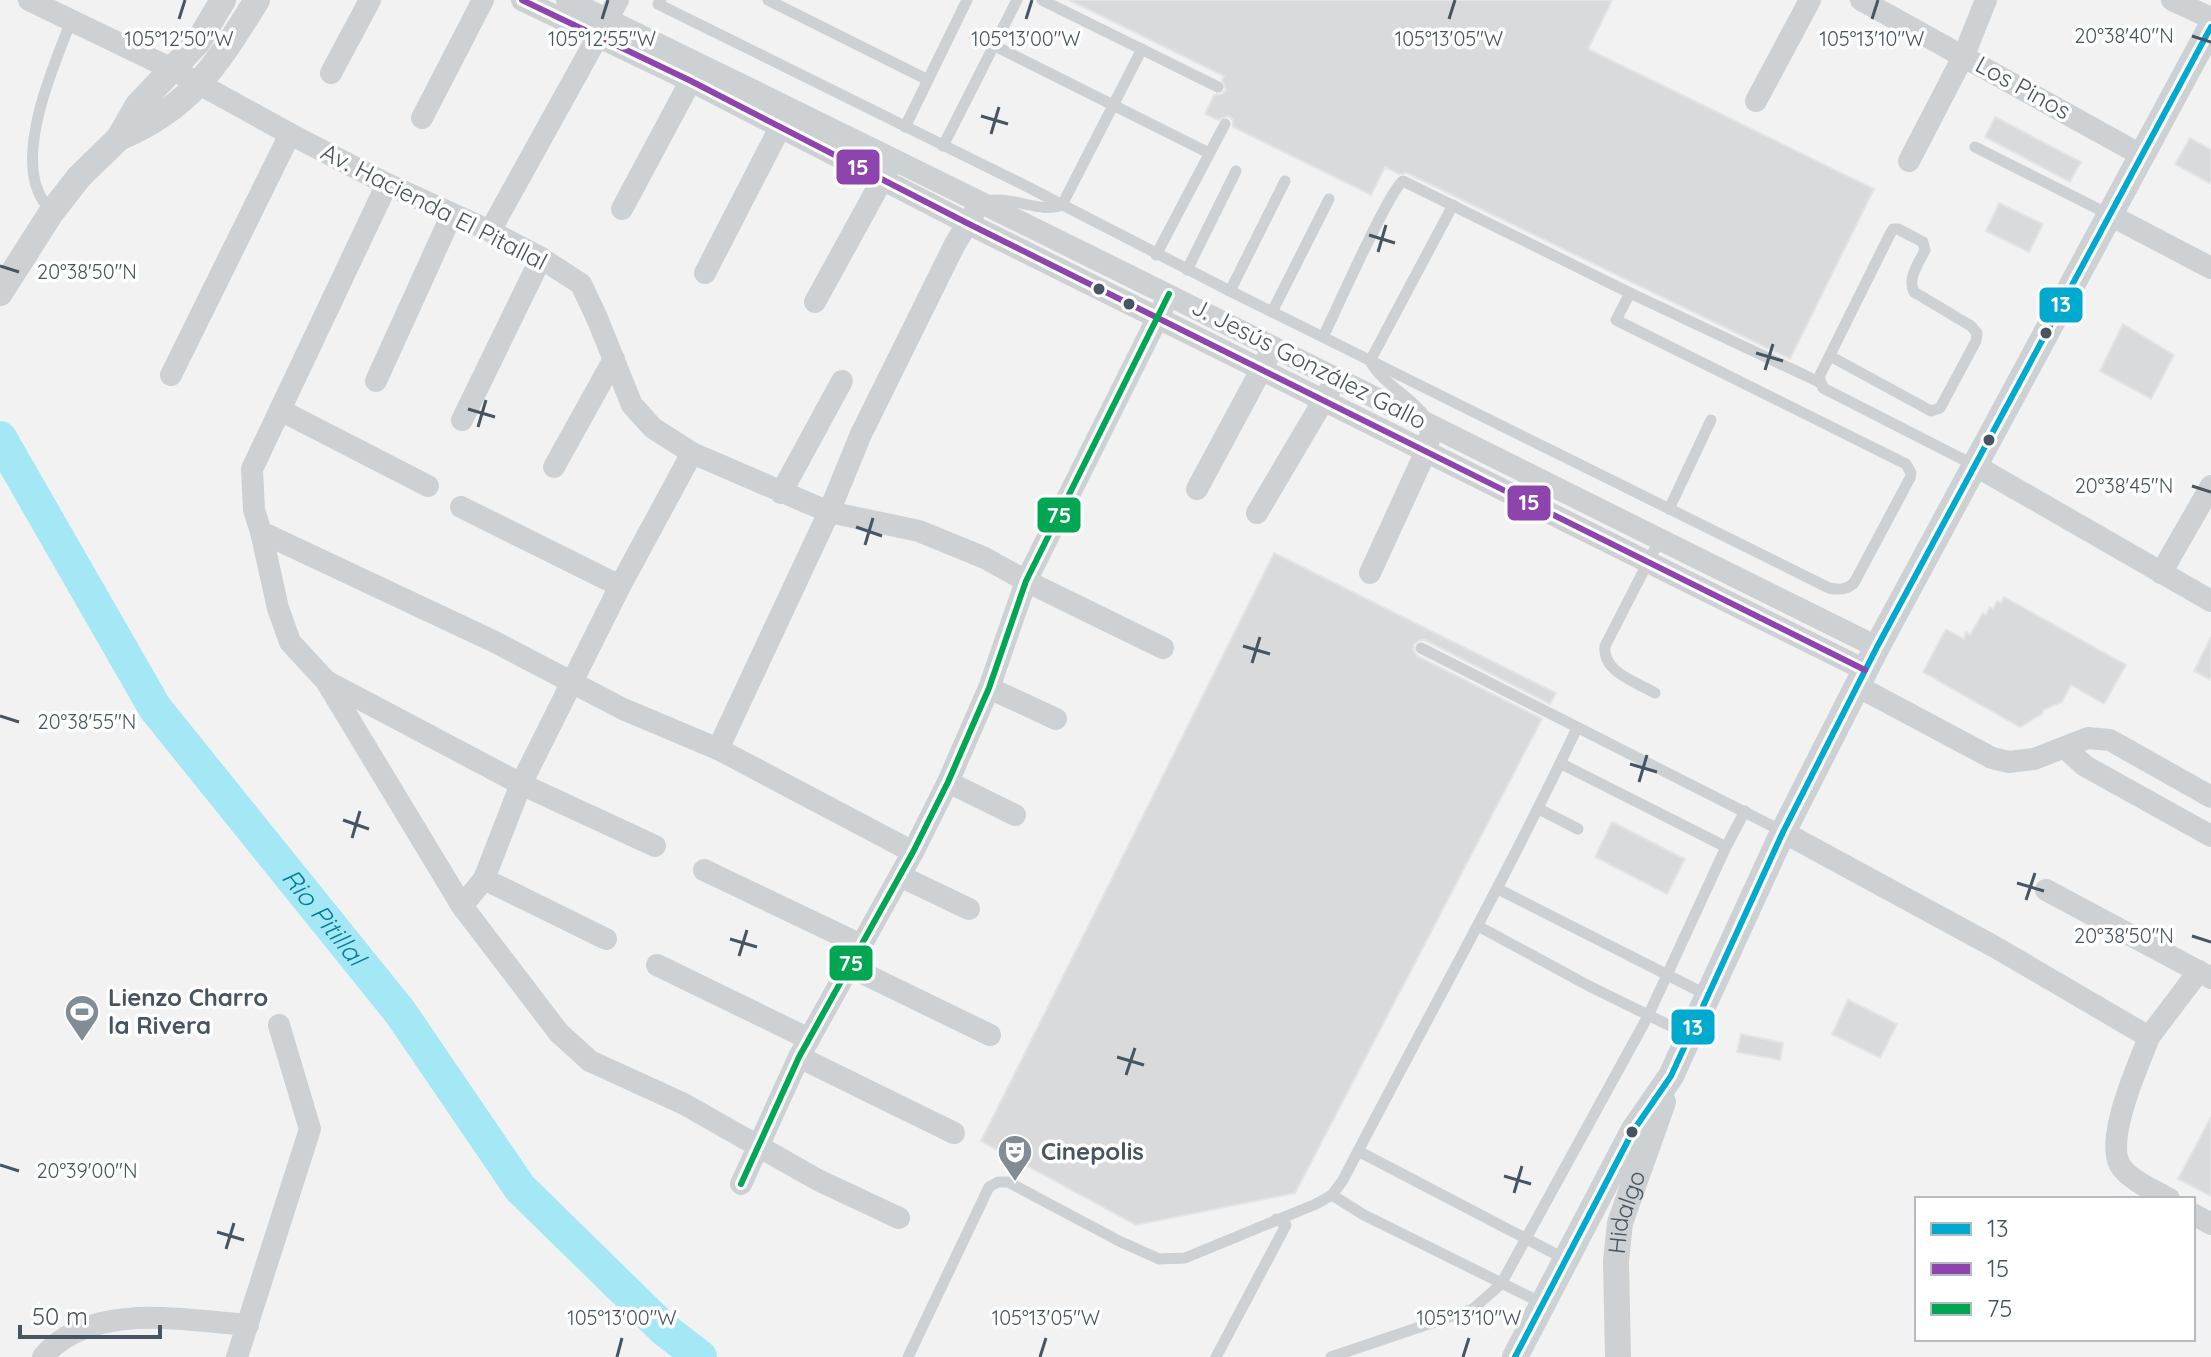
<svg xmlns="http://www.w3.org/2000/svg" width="2211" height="1357" font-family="Quicksand,sans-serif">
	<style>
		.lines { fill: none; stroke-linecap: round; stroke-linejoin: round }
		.river { stroke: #a4e8f6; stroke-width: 34 }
		.building { fill: #d9dadc; stroke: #e3e4e5; stroke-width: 2 }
		.service { stroke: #cdd1d3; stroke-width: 11 }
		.minor { stroke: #cdd1d3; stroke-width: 22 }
		.tertiary { stroke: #cdd1d3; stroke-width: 26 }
		.bus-1-casing { stroke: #fff; stroke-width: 12 }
		.bus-2-casing { stroke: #fff; stroke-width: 12 }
		.bus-3-casing { stroke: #fff; stroke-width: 12 }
		.bus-1 { stroke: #00a9ce; stroke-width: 6 }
		.bus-2 { stroke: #8e44ad; stroke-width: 6 }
		.bus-3 { stroke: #00a651; stroke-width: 6 }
		.ticks { fill: none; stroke: #465561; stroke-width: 3 }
		.bus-dot { fill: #465561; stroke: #fff; stroke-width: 3 }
		.labels { text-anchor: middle; stroke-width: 7; stroke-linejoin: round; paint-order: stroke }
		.street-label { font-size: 24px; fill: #465561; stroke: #fff }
		.poi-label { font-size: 24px; font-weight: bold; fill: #465561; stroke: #fff; text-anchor: start }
		.water-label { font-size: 26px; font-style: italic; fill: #037e98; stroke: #fff }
		.ticks-label { font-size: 20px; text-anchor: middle; fill: #465561; stroke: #fff; stroke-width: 7; stroke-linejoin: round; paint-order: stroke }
		.line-badge { stroke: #fff; stroke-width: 3 }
		.badge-label { font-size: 22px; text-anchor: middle; font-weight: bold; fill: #fff }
	</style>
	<rect width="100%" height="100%" fill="#f2f2f2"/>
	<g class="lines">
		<!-- river -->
		<path class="river" id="s1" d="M0 438 155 708 400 1012 520 1188 665 1330 700 1357"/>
	</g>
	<!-- building -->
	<g class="building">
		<polygon points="1069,0 1612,0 1588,49 1874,189 1790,359 1407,173 1399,174 1385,167 1371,195 1233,127 1233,120 1228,116 1218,120 1205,114 1214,95 1222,94 1226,90 1222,80 1224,76"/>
		<polygon points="1995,117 2081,162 2070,182 1985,137"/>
		<polygon points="2190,138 2211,150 2211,184 2175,164"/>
		<polygon points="1999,203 2043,224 2029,252 1986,231"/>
		<polygon points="2123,324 2174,355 2151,399 2100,371"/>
		<polygon points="1274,553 1556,693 1550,704 1425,640 1420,640 1414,644 1413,649 1417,656 1542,719 1295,1193 1136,1225 981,1141"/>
		<polygon points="2004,597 2126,665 2104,704 2071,685 2062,702 2043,710 2042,714 2020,727 1923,672 1946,629 1964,639 1966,632 1970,635 1983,613 1986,615 1990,607 1993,609 1997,601 2001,603"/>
		<polygon points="2211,637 2211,680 2194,671"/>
		<polygon points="1612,822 1685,859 1667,894 1595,857"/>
		<polygon points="1848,1000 1897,1024 1880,1058 1832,1034"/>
		<polygon points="1741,1034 1783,1043 1780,1060 1737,1052"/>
		<polygon points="2211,1117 2211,1196 2178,1179"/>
	</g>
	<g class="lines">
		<!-- service -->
		<g class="service">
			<path d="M661 0 658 4 1022 184 1230 291 1829 588C1839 590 1846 590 1854 583L1910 478 1911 473 1906 464 1616 320 1630 293 1403 181C1389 190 1335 313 1323 337"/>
			<polyline points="768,0 928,80"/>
			<polyline points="1042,0 1218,87"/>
			<polyline points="993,45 1209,153"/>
			<polyline points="905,127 967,0"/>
			<polyline points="943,146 1017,0"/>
			<polyline points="1975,147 2108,214"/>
			<path d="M988 201C1014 196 1041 214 1062 205L1142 49"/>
			<path d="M51 213C47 206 41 199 38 191 19 144 54 65 71 21"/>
			<polyline points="1156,255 1225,124"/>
			<polyline points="1187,270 1236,171"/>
			<polyline points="1230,291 1285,181"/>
			<polyline points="1630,293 1819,382"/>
			<polyline points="1272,312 1329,199"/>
			<path d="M1830 356 1931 411 1940 408 1976 341 1977 333 1971 326 1914 292C1907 278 1919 263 1925 250L1923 242 1898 229H1893L1890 234 1819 377 1823 388 1974 465"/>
			<path d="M1425 416C1409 394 1383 385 1370 361L1453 205"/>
			<polyline points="1669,509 1711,420"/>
			<polyline points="1421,648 1782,831"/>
			<path d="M1655 693C1636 682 1602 672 1605 646L1660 539"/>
			<polyline points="1539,809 1578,829"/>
			<polyline points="1726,847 1745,811"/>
			<polyline points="1498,889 1707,995"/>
			<polyline points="1478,926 1589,986 1689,1035"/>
			<polyline points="1358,1151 1567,1260"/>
			<polyline points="1332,1195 1364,1215 1544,1304"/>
			<path d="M908 1357 989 1187 998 1182H1008L1119 1241 1159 1259 1185 1258 1316 1204 1332 1195 1343 1180C1421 1029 1504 882 1577 728"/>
			<polyline points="1216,1357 1286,1225 1276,1219"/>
			<polyline points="1331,1357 1473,1309 1501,1284 1648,1016 1726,847 1560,763"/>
		</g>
		<!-- minor -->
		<g class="minor">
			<polyline points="29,0 174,70 290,134 387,184 490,231 541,258 581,284 597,318 632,405 653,428 692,453 829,512 919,531 985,558 1026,581 1163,648"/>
			<polyline points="522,0 691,81 967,223 1865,670"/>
			<path d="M567 0C1006 212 1440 431 1877 647"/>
			<polyline points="1861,0 2141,155"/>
			<polyline points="2172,0 2211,18"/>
			<polyline points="331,73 370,0"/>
			<polyline points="1756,101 1810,0"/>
			<polyline points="422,118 483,0"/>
			<polyline points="1909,161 1964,55 1986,0"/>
			<polyline points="387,184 252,469 254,510 261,532 495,642 623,709 718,749 913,852"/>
			<polyline points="622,209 697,69"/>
			<polyline points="2108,214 2211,268"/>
			<polyline points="490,231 618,0"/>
			<polyline points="705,273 787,114"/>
			<polyline points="815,302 888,169"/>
			<polyline points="171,375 290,134"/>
			<polyline points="376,381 452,214"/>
			<polyline points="280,410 428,486"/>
			<polyline points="462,420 541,258"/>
			<polyline points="1976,466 2211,601"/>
			<polyline points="554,467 614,359"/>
			<polyline points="1197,489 1268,357"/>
			<polyline points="781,493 842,381"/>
			<polyline points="461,507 620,586"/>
			<polyline points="1257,513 1332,386"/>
			<polyline points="261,532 278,608 290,642 326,681 521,784 655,846"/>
			<polyline points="1370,573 1426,451 1429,439"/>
			<polyline points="2161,573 2211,486"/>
			<polyline points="326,681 462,906 559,1033 590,1061 684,1104 818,1180 899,1218"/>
			<polyline points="1857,686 1992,758 2009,762 2034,759 2088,738 2110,740 2211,797"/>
			<polyline points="989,688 1056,719"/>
			<polyline points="2065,748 2085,766 2211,836"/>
			<polyline points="718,749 829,512 861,434 955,244 974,213"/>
			<polyline points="948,782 1015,815"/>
			<polyline points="1783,832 1995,947 2149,1037 2199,971"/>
			<polyline points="704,870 861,945"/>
			<polyline points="900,876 969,909"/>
			<polyline points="484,879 606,939"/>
			<polyline points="2046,890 2211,978"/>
			<polyline points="462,906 484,879 521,784 620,586 692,453"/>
			<polyline points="657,965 809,1039"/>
			<polyline points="848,966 990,1035"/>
			<path d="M2149 1037C2139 1064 2102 1143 2122 1168 2133 1182 2154 1190 2169 1199"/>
			<polyline points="799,1057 954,1133"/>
			<polyline points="741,1184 799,1057 913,852 948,782 989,688 1026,581 1163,307"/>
			<polyline points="2193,1214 2211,1224"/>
			<path d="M43 1357C89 1301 184 1320 248 1325"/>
			<polyline points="237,1357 310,1129 279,1025"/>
		</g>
		<!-- tertiary -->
		<g class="tertiary">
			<path d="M119 138C192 107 217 64 257 0"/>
			<polyline points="0,293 51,213 79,177 119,138 138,105 198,42 223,0"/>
			<polyline points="1515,1357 1633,1131 1671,1076 1783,832 1877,647 2211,27"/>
			<path id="s2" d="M1618 1357 1616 1261 1620 1223 1663 1102"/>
		</g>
		<defs>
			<polyline id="bus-1" points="1515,1357 1633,1131 1671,1076 1783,832 1877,647 2211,27"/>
			<polyline id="bus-2" points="522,0 691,81 967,223 1865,670"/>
			<polyline id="bus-3" points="741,1184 799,1057 913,852 948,782 989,688 1026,581 1169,294"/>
		</defs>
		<!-- bus-1 casing -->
		<use href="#bus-1" class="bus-1-casing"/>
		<!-- bus-2 casing -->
		<use href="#bus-2" class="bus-2-casing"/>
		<!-- bus-3 casing -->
		<use href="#bus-3" class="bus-3-casing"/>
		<!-- bus-1 -->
		<use href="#bus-1" class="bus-1"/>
		<!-- bus-2 -->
		<use href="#bus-2" class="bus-2"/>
		<!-- bus-3 -->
		<use href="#bus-3" class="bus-3"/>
	</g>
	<!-- ticks -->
	<path class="ticks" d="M179 19 185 0M602 19 608 0M1026 19 1032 0M1449 19 1455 0M1872 19 1878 0M2192 36 2211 42M981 116 1008 124M991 134 999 107M1369 235 1395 243M1378 252 1386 225M0 266 19 272M1756 353 1783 361M1765 370 1773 344M468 409 495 417M478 427 486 400M2192 486 2211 492M856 527 882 536M865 545 873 518M1243 646 1270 654M1252 663 1260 637M0 716 19 722M1630 764 1657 772M1639 782 1647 755M343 820 369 829M352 838 360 811M2017 883 2044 891M2026 900 2035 873M2192 936 2211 942M730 939 757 947M739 956 747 930M1117 1057 1144 1065M1126 1075 1135 1048M0 1165 19 1171M1504 1176 1531 1184M1514 1193 1522 1166M217 1232 244 1240M226 1249 234 1223M617 1357 622 1338M1040 1357 1046 1338M1463 1357 1469 1338"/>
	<!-- icons -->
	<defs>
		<symbol id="stadium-pin" viewBox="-11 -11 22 30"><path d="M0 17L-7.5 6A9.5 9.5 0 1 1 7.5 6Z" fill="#828c94" stroke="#fff"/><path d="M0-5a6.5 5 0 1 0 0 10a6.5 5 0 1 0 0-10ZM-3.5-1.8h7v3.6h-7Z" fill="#fff"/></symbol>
		<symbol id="theatre-pin" viewBox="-11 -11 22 30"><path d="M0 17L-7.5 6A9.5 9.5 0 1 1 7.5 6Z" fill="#828c94" stroke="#fff"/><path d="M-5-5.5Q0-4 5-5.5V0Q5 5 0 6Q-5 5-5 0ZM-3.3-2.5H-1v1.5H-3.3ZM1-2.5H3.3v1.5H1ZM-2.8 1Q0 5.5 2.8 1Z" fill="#fff"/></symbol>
	</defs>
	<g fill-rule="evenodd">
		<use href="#stadium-pin" x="62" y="992" width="40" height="54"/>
		<use href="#theatre-pin" x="995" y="1132" width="40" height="54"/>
	</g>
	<!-- markers -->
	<g class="bus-dot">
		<circle cx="1099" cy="289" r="7"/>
		<circle cx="1129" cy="304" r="7"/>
		<circle cx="2046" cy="333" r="7"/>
		<circle cx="1989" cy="440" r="7"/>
		<circle cx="1632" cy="1132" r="7"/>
	</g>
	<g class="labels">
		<!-- street labels -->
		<g class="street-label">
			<text transform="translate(2023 88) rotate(29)" y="8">Los Pinos</text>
			<text transform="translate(434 207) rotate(27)" y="8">Av. Hacienda El Pitallal</text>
			<text transform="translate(1309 364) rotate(27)" y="8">J. Jesús González Gallo</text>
			<text dy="8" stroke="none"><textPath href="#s2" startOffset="146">Hidalgo</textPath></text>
		</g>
		<!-- poi labels -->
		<g class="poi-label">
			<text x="108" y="1006">Lienzo Charro<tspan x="108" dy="28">la Rivera</tspan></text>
			<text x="1041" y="1160">Cinepolis</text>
		</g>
		<!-- water labels -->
		<g class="water-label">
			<text dy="9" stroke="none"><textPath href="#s1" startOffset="580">Rio Pitillal</textPath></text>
		</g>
	</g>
	<g class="ticks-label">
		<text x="2124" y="43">20°38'40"N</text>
		<text x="179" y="46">105°12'50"W</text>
		<text x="602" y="46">105°12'55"W</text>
		<text x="1026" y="46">105°13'00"W</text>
		<text x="1449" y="46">105°13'05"W</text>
		<text x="1872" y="46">105°13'10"W</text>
		<text x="87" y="279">20°38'50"N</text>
		<text x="2124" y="493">20°38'45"N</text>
		<text x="87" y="729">20°38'55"N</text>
		<text x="2124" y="943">20°38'50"N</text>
		<text x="87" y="1178">20°39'00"N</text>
		<text x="622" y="1325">105°13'00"W</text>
		<text x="1046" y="1325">105°13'05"W</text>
		<text x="1469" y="1325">105°13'10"W</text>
	</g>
	<g class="line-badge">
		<rect x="835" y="148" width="46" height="38" rx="8" fill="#8e44ad"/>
		<rect x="2038" y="286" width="46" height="38" rx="8" fill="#00a9ce"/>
		<rect x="1506" y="484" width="46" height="38" rx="8" fill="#8e44ad"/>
		<rect x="1036" y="496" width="46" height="38" rx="8" fill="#00a651"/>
		<rect x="828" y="944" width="46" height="38" rx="8" fill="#00a651"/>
		<rect x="1670" y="1008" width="46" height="38" rx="8" fill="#00a9ce"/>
	</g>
	<g class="badge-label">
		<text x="858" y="175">15</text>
		<text x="2061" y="312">13</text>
		<text x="1529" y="510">15</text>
		<text x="1059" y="523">75</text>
		<text x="851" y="971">75</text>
		<text x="1693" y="1035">13</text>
	</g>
	<!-- legend -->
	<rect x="1915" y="1197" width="280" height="144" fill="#ffffff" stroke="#b5bbc0" stroke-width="2"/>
	<rect x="1931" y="1223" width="40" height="12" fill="#00a9ce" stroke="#b5bbc0" stroke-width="2"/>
	<text x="1987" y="1237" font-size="24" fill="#465561">13</text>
	<rect x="1931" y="1263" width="40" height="12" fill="#8e44ad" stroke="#b5bbc0" stroke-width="2"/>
	<text x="1987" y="1277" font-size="24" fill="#465561">15</text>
	<rect x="1931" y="1303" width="40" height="12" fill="#00a651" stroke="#b5bbc0" stroke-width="2"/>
	<text x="1987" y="1317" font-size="24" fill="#465561">75</text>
	<!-- scale -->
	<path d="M20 1325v12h140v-12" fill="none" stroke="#465561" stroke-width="4"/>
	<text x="32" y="1325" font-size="24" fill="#465561" stroke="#ffffff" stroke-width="6" paint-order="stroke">50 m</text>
</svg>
